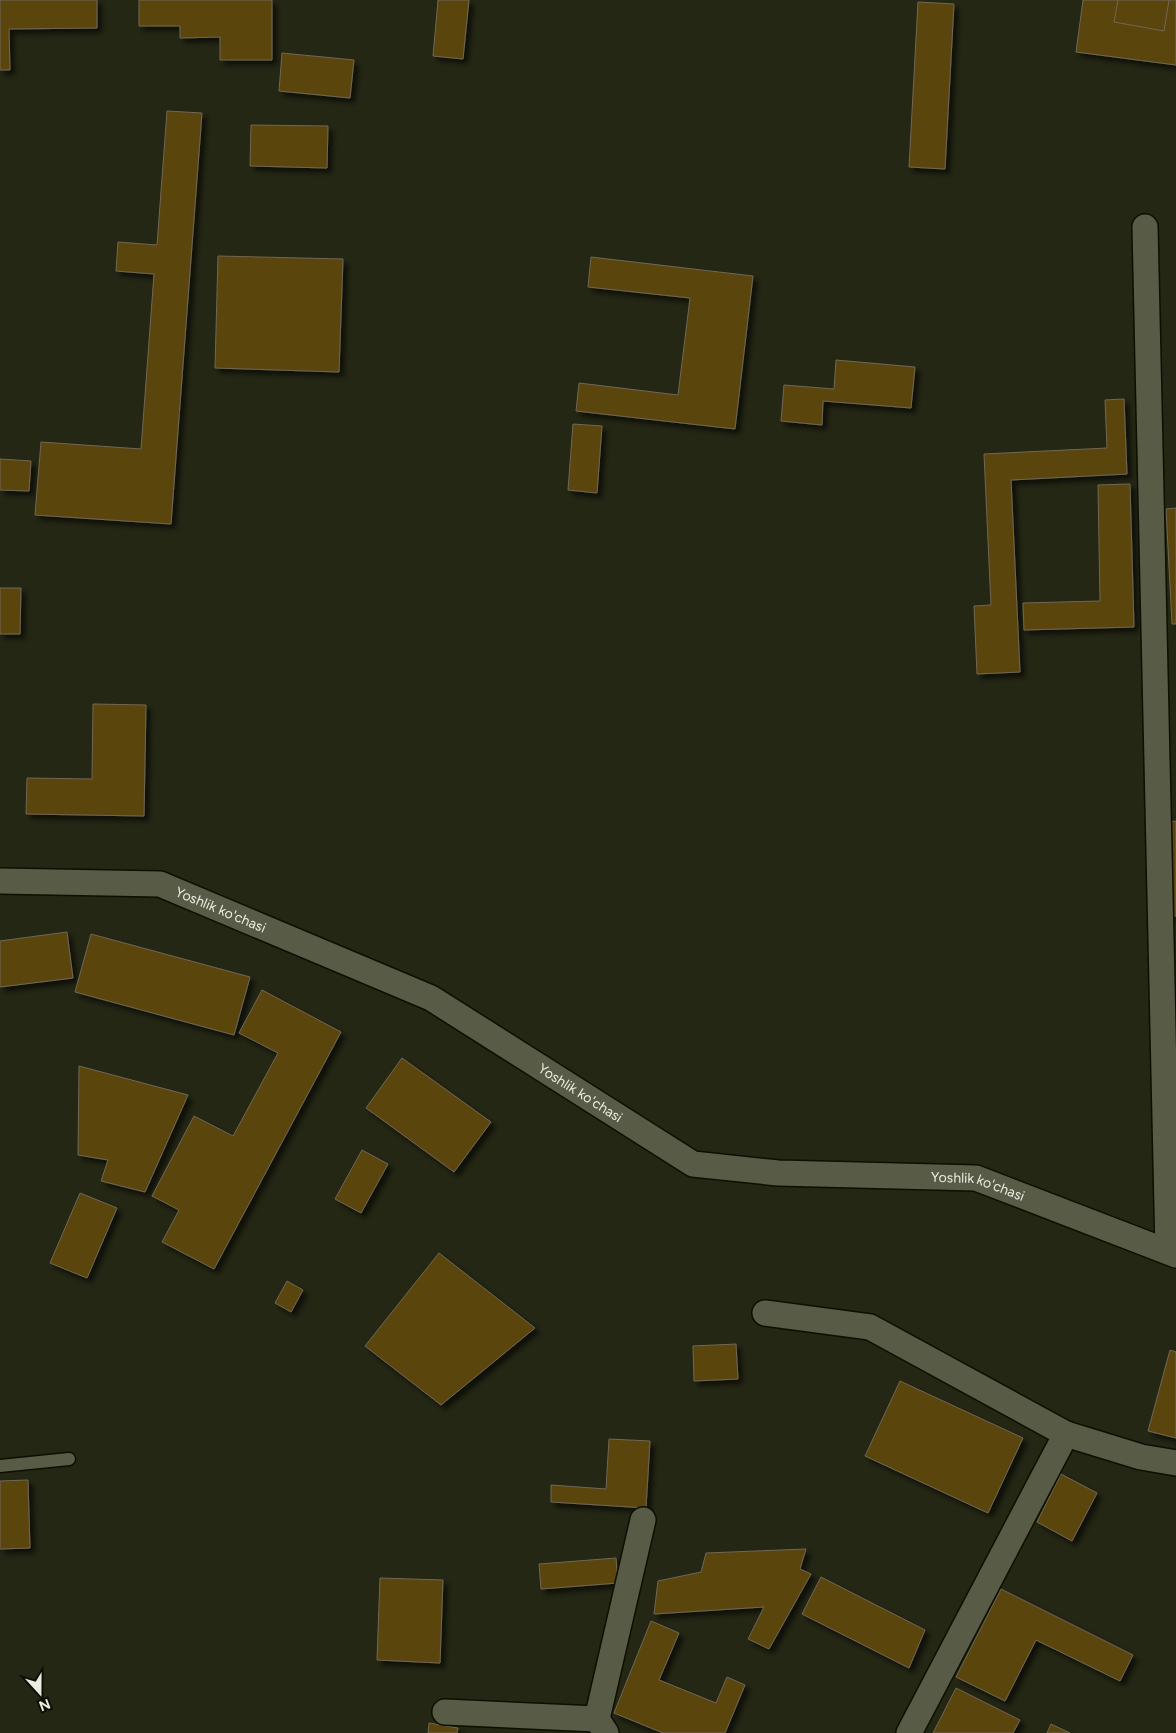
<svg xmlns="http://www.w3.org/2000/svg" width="1176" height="1733" font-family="Figtree,sans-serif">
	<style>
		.building { fill: #5a4410; stroke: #716753; filter: url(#shadow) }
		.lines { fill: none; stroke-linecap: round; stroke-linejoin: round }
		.service-casing { stroke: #0e0f01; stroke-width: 15 }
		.minor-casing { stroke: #0e0f01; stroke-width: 28 }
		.service { stroke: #585b46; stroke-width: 12 }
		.minor { stroke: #585b46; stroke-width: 25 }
		.labels { text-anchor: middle; stroke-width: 4; stroke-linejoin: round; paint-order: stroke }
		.street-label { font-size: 14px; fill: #eaece0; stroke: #0e0f07 }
	</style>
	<defs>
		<filter id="shadow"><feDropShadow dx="4.5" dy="4.5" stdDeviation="2.5" flood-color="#0009"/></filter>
	</defs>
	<rect width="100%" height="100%" fill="#242714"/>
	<!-- building -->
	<g class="building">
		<polygon points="0,0 97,0 97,28 9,29 10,70 0,70"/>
		<polygon points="139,0 272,0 272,60 220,60 220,37 180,38 180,26 139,26"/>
		<polygon points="438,0 469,0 463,59 433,56"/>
		<polygon points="1083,0 1176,0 1176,65 1076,52"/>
		<polygon points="1118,0 1169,0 1164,31 1114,22"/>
		<polygon points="918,2 954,4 945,169 909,167"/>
		<polygon points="282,53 354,60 350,98 279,91"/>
		<polygon points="167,111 202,113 171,524 35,515 41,442 141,449 154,274 116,271 118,242 157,245"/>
		<polygon points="251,125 328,126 327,168 250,166"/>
		<polygon points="218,256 343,259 339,372 215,368"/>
		<polygon points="591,257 753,276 735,429 576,411 579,383 678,395 690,298 588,287"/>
		<polygon points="836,360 915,367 911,408 823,401 822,425 781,421 784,385 834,389"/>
		<polygon points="1124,399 1127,474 1011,480 1020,672 977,674 974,606 991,605 984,454 1107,448 1105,400"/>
		<polygon points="573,424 602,426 597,493 568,490"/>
		<polygon points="0,459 31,461 29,491 0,490"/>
		<polygon points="1130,484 1134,627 1024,630 1023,603 1100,601 1098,485"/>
		<polygon points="1176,508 1176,624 1172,624 1166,509"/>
		<polygon points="0,588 21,588 20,634 0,634"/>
		<polygon points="93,704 146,705 144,816 26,814 27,778 92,779"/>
		<polygon points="1176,821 1176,916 1172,916 1169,822"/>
		<polygon points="67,932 73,978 0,987 0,941"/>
		<polygon points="91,934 250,977 234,1035 75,992"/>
		<polygon points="262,990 341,1032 214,1269 162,1242 179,1210 152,1196 194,1116 233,1136 278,1053 239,1033"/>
		<polygon points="402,1058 491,1122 454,1172 366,1108"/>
		<polygon points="79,1066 188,1095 145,1192 101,1181 108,1160 78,1155"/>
		<polygon points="362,1150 388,1164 361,1213 335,1199"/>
		<polygon points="80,1193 117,1208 87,1278 50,1263"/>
		<polygon points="439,1253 535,1328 441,1405 365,1346"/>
		<polygon points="287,1281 303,1290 291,1312 275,1303"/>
		<polygon points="736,1344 738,1379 694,1381 693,1346"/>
		<polygon points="1170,1350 1176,1352 1176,1438 1148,1431"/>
		<polygon points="900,1381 1023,1438 988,1513 865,1456"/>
		<polygon points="609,1439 650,1441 646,1508 551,1502 551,1485 606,1489"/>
		<polygon points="1061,1474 1097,1493 1072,1541 1037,1522"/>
		<polygon points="28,1480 30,1548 0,1549 0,1481"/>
		<polygon points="806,1549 800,1569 811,1574 769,1649 748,1639 764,1607 654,1614 658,1581 701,1572 706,1553"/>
		<polygon points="616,1558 618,1583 541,1589 539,1564"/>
		<polygon points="821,1577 925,1630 909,1668 802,1614"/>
		<polygon points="380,1578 443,1580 440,1663 377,1660"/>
		<polygon points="1001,1589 1133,1655 1120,1681 1036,1640 1005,1701 956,1677"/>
		<polygon points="651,1621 679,1633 659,1680 716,1703 727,1677 745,1685 725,1733 663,1733 614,1713"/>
		<polygon points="956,1688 1020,1720 1013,1733 933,1733"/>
		<polygon points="429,1723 458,1728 457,1733 428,1733"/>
		<polygon points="1051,1724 1070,1733 1047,1733"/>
	</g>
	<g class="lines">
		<defs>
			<polyline id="service" points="0,1466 69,1459"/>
			<g id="minor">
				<polyline points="1145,227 1168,1251"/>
				<path id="s1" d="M0 881 160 884 431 998 693 1164 778 1173 976 1178 1176 1255"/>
				<polyline points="765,1313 870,1327 1066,1434 909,1733"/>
				<polyline points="1066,1434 1141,1457 1176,1463"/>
				<polyline points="445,1712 597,1719 606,1733"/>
				<polyline points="597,1719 643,1520"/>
			</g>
		</defs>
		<!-- service casing -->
		<use href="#service" class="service-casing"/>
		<!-- minor casing -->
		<use href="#minor" class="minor-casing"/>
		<!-- service -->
		<use href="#service" class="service"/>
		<!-- minor -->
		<use href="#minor" class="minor"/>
	</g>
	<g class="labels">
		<!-- street labels -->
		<g class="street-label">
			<text dy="5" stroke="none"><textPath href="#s1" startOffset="226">Yoshlik ko'chasi</textPath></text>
			<text dy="5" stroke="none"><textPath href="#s1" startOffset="631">Yoshlik ko'chasi</textPath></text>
			<text dy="5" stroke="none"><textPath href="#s1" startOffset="1051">Yoshlik ko'chasi</textPath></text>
		</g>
	</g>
	<!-- north arrow -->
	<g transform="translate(40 1693) rotate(159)" stroke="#0e0f07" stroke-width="4" paint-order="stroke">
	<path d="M0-4L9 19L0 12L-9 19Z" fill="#eaece0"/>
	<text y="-8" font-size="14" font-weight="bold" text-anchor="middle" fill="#eaece0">N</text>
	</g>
</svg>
